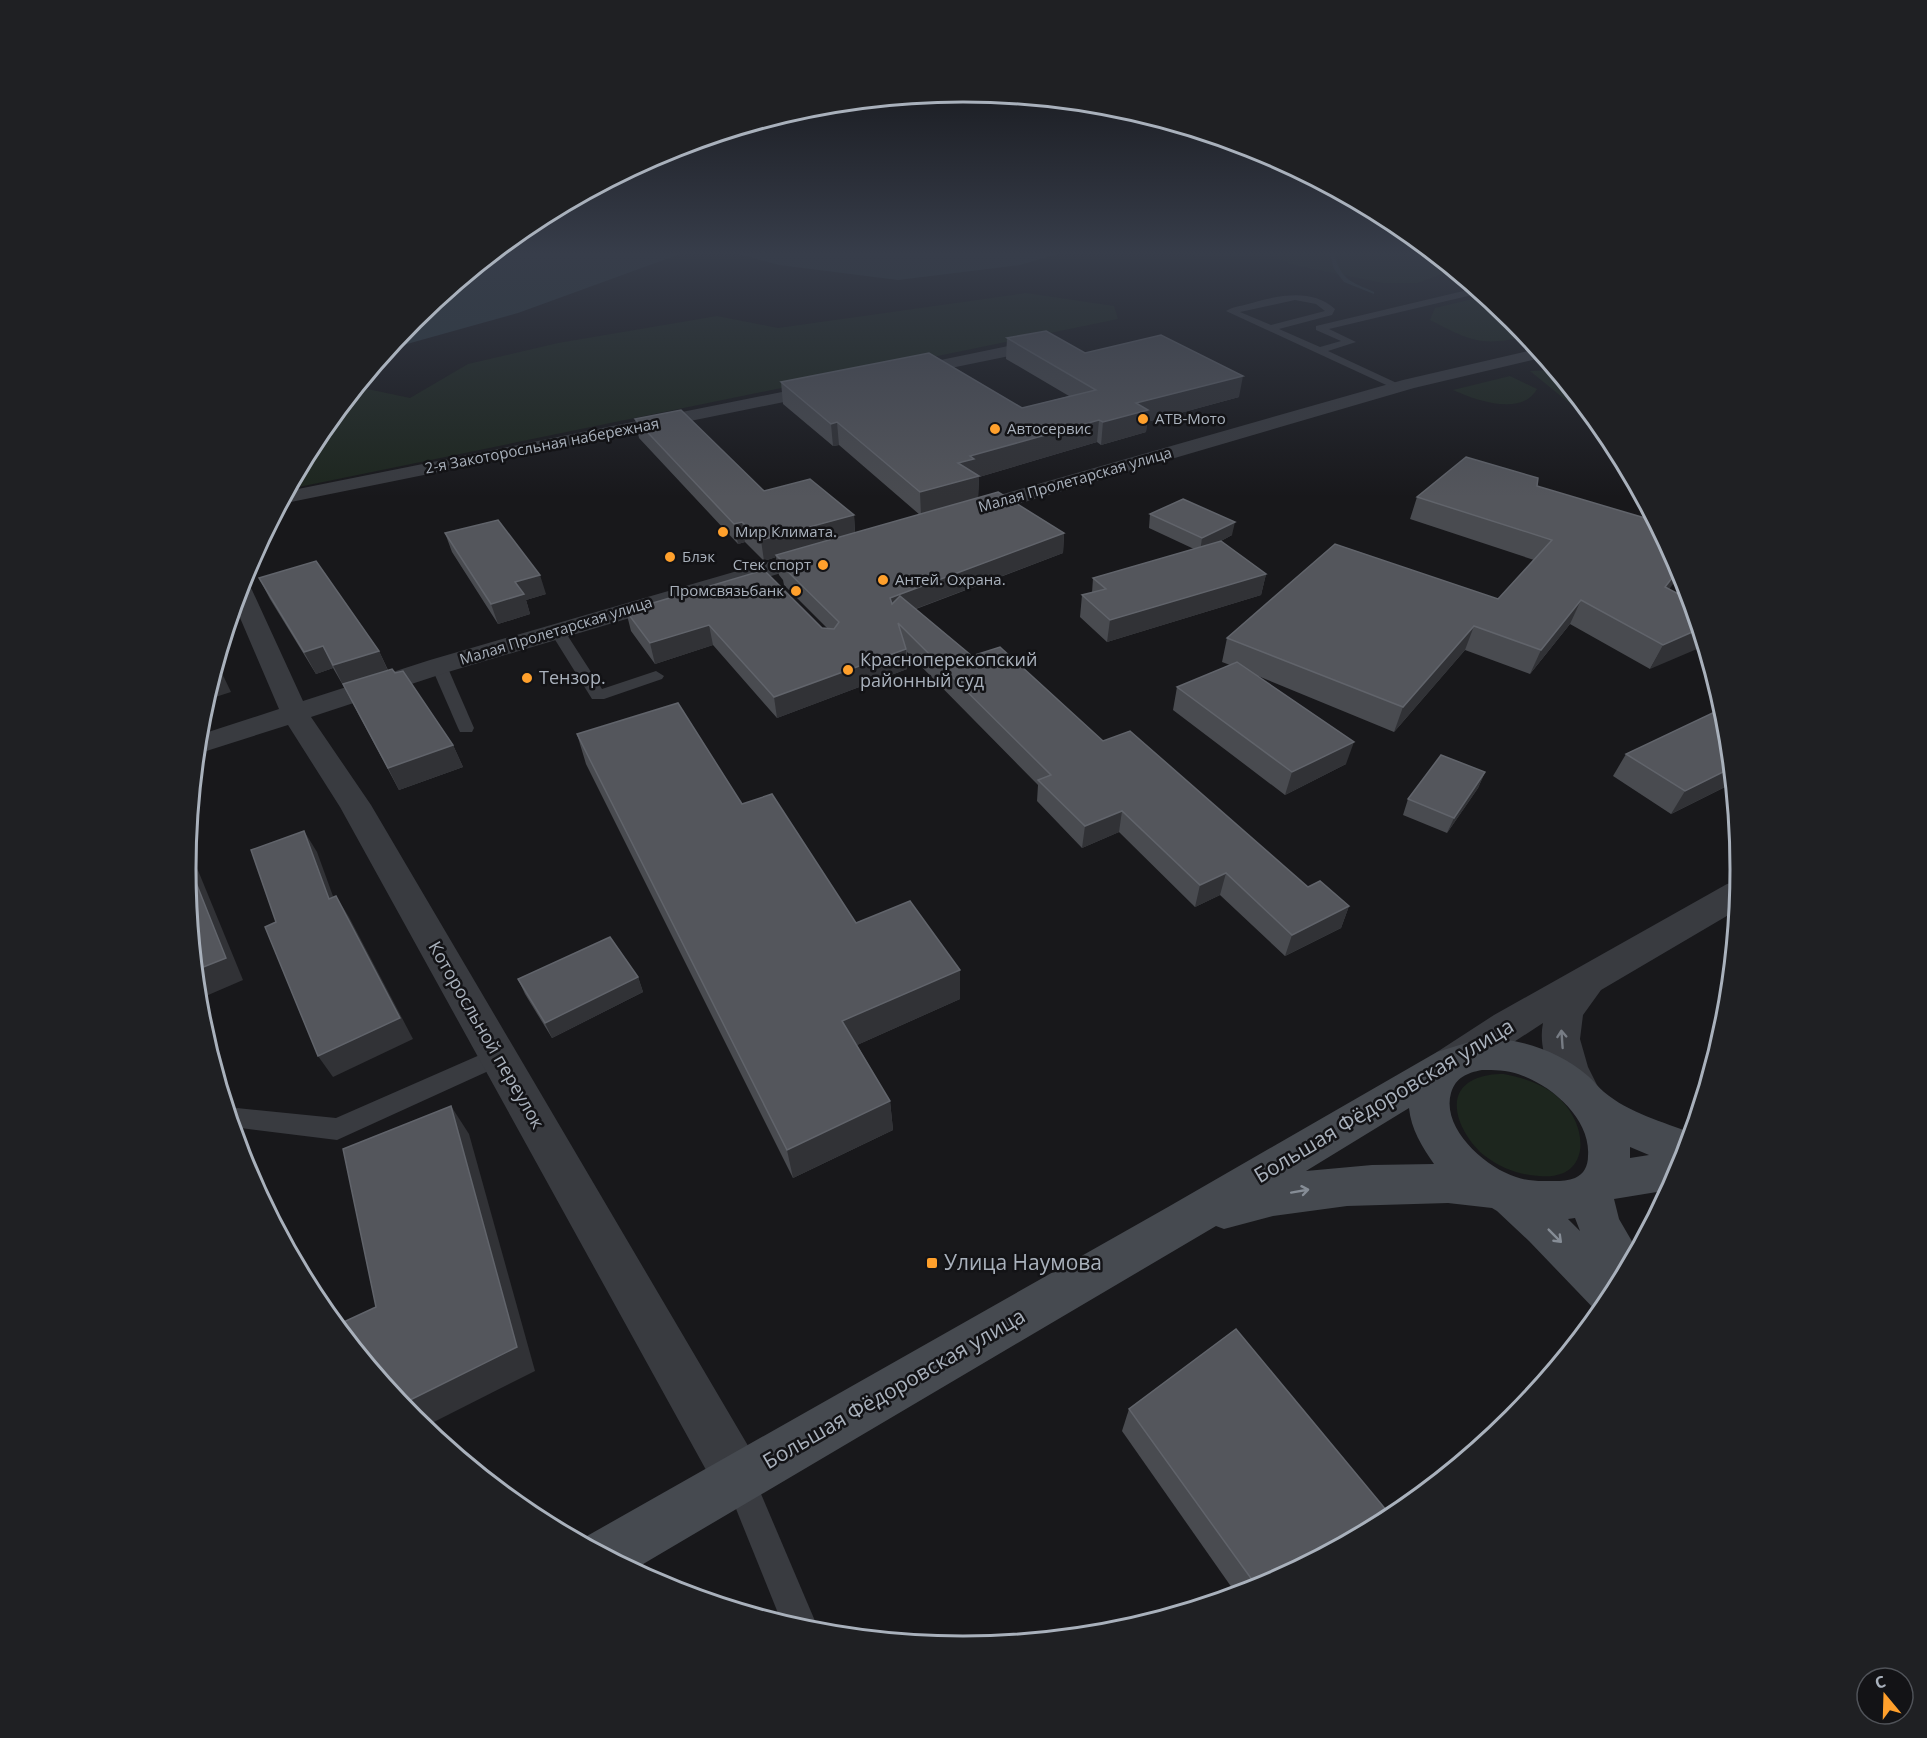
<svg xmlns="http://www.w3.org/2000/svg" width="1927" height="1738" font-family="'Open Sans',sans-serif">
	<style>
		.green { fill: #1d261e }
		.water { fill: #2c3a40 }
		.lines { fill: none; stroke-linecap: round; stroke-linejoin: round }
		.stream { fill: #2c3a40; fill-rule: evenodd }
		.service { fill: #393b40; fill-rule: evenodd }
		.minor { fill: #393b40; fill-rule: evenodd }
		.tertiary { fill: #393b40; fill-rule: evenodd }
		.secondary { fill: #464a50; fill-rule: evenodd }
		.wall { fill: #494b50 }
		.shaded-wall { fill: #313236 }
		.building { fill: #54565c; stroke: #61646b; stroke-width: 1.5 }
		.oneway { stroke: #777c84 }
		.oneway2 { stroke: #868d96 }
		.poi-dot { fill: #ffa02c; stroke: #131316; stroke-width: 2 }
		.labels { text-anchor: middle; stroke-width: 5; stroke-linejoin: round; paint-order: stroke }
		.far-poi-label { font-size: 15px; fill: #a9b1bc; stroke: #131316; text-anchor: start }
		.far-street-label { font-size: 15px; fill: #a9b1bc; stroke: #131316 }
		.poi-label { font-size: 18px; fill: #a9b1bc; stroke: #131316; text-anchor: start }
		.street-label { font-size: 18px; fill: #a9b1bc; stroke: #131316 }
		.near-street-label { font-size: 21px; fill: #a9b1bc; stroke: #131316 }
		.near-poi-label { font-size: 21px; fill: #a9b1bc; stroke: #131316; text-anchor: start }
		.rim { fill: none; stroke: #a9b1bc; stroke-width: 3 }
	</style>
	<rect width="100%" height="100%" fill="#18181b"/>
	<!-- green -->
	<g class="green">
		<polygon points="1187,254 1434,254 1453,270 1418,283 1383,283 1294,265 1271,256 1197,256"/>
		<polygon points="1026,293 1114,306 1118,319 289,489 317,437 358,387 410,398 468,364 558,343 717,316 778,328"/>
		<path d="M1473 299C1500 302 1511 316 1527 336 1481 347 1471 341 1430 320L1435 308Z"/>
		<polygon points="1554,370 1556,371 1591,414 1578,410 1530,371"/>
		<path d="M1510 376 1537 389C1522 417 1475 400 1453 390Z"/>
		<path d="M1504 1074C1525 1078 1546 1085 1561 1100 1589 1128 1591 1181 1539 1176 1519 1175 1501 1168 1485 1156 1464 1140 1440 1096 1473 1080 1483 1075 1493 1074 1504 1074Z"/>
	</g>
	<!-- water -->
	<g class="water">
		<polygon points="494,254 680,254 518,313 389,349 414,319"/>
		<polygon points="739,254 1057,254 1020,265 898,280 779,265"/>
	</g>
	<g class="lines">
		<!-- stream -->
		<path class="stream" d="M1330 254H1334C1342 281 1350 281 1374 292V294L1344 282 1334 269Z"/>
		<!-- service -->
		<g class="service">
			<path d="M1476 288 1483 294H1476L1329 329 1356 342 1328 351 1401 385 1402 387 1397 390 1226 311C1232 307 1241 306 1248 304 1276 296 1311 287 1335 309L1332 315 1279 329 1320 347 1341 341 1316 330V326ZM1295 300 1316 304 1325 311 1271 325 1240 312Z"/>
			<polygon points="557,625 562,627 602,689 656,671 664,676 662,679 604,699 592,699 549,630"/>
			<polygon points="439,661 447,666 474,728 472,732 460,732 458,728 431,666"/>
			<polygon points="498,1047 506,1049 509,1056 506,1063 337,1140 233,1127 227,1107 336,1118"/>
			<polygon points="739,1464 750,1468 818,1628 816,1632 782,1623 724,1479 728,1468"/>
		</g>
		<!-- minor -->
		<g class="minor">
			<polygon points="1047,338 1055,343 1053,347 902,378 896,377 893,373 896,369 902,368"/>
			<polygon points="1537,349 1545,357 1414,388 973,517 965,519 957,517 954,512 957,507 1403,380"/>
			<polygon points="827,383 833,384 836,388 833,392 281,504 288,491"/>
			<polygon points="820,547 828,549 832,554 828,559 448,672 311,717 371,805 757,1461 765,1479 757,1497 739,1505 721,1497 340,807 288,725 197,754 199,735 279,709 235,606 242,583 249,585 252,590 303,701 430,660"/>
		</g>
		<!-- tertiary -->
		<path class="tertiary" d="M1740 881 1737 910 1601 990 1583 1015 1580 1039 1588 1067 1601 1093 1595 1105 1581 1110 1567 1105C1554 1081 1537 1052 1543 1023L1465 1074 1451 1079 1437 1074 1432 1063 1437 1052 1494 1015 1727 884Z"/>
		<!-- secondary -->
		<path class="secondary" d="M1482 1038C1520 1038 1559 1051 1588 1076 1594 1081 1599 1088 1604 1092 1629 1113 1663 1122 1692 1133L1682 1167 1669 1190 1614 1199 1619 1219 1637 1250 1610 1301 1599 1314 1529 1241 1497 1211 1492 1208 1448 1203 1347 1206 1273 1216 1224 1229 1216 1226 633 1570 584 1543 587 1536 1168 1207 1437 1052ZM1482 1070C1494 1070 1507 1070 1518 1074 1552 1085 1591 1119 1588 1156 1588 1166 1584 1174 1575 1178 1566 1182 1553 1181 1543 1181 1534 1181 1524 1180 1516 1177 1485 1167 1441 1128 1451 1093 1456 1077 1467 1073 1482 1070ZM1409 1108C1411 1129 1422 1147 1434 1164L1372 1165 1306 1171ZM1630 1147 1649 1155 1630 1158ZM1575 1218 1580 1231 1568 1219Z"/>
	</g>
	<!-- wall -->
	<g class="wall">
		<polygon points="1007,338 1085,353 1239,397 1147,422 1146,432 1101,445 1097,442 979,477 978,498 1064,533 1063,553 916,609 972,656 1103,741 1308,887 1349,906 1341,928 1285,956 1220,895 1195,907 1119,832 1082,848 1037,801 1038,785 907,652 907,669 777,718 713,645 655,664 631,631 626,611 827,628 784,585 783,580 779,575 776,557 764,561 745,542 738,544 639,438 635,419 764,491 854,515 855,533 920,515 839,445 833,446 783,404 781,382 1022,408 1069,396 1006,359"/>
		<polygon points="1537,486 1669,589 1690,600 1650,669 1570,624 1530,674 1465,650 1394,732 1258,676 1346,764 1285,795 1173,710 1177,687 1230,665 1222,662 1227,638 1498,599 1534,560 1410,519 1417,497"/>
		<polygon points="1150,514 1232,535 1221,541 1266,574 1261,595 1107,642 1080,617 1082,595 1092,593 1093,578 1194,549 1149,528"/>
		<polygon points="445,533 546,594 526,600 530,614 498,624 452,552"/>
		<polygon points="259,578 379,651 388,670 453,745 463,767 399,790 344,687 333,668 316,674 270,599"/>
		<polygon points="1726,718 1733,783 1671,814 1613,776 1626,754"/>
		<polygon points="577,734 742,804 856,923 960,999 857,1045 890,1101 893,1130 793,1178 586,764"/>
		<polygon points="1485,772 1478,788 1447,833 1403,815 1408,799"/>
		<polygon points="638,977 643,992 552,1038 525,994 518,979"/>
		<polygon points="1129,1409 1261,1587 1237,1595 1122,1431"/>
	</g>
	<!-- shaded-wall -->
	<g class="shaded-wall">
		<polygon points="1243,376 1239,397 1147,422 1146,432 1101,445 1103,422 1136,403"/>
		<polygon points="1099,420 1097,442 979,477 978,499 921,516 920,492 958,463 970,456"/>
		<polygon points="837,422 839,445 833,446 831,424"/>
		<polygon points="854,515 855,535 776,555 776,557 764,561 761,540"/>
		<polygon points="742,522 745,542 738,544 734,524"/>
		<polygon points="1235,522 1232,535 1200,552 1202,538"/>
		<polygon points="1064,533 1063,553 891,618 890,598"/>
		<polygon points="1680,568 1682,572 1653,611 1665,587"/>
		<polygon points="1266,574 1261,595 1107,642 1110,620"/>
		<polygon points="540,575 546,594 526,600 530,614 498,624 491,604 515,582"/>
		<polygon points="1581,600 1570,624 1530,674 1541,650"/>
		<polygon points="709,625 713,645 655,664 650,643"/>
		<polygon points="1474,626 1465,650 1394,732 1403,707"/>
		<polygon points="1699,629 1704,646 1650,669 1663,645"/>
		<polygon points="323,646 333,668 316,674 304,652"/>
		<polygon points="906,649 907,669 777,718 774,697"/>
		<polygon points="379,651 389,673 344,687 333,665"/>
		<polygon points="217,663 231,692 206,700 216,666"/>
		<polygon points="1354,742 1346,764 1285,795 1292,772"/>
		<polygon points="453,745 463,767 399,790 388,768"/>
		<polygon points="1731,768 1733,783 1671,814 1685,791"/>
		<polygon points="1485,772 1478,788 1447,833 1454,818"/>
		<polygon points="1122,811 1119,832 1082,848 1085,826"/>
		<polygon points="304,831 317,852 342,921 329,899"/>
		<polygon points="188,846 243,980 199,999 187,860"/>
		<polygon points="1226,873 1220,895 1195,907 1200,885"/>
		<polygon points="336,896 349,917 413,1039 333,1077 318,1056"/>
		<polygon points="1349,906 1341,928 1285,956 1292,935"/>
		<polygon points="960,970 960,999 846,1050 842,1021"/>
		<polygon points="638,977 643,992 552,1038 545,1023"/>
		<polygon points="890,1101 893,1130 793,1178 787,1150"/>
		<polygon points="451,1106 469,1134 535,1371 424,1427 413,1419 402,1404"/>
	</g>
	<!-- building -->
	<g class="building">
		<polygon points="1046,331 1085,353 1161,335 1243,376 1136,403 1148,410 1103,422 1099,420 970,456 974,459 958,463 979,476 920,492 837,422 831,424 781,382 929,353 1022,408 1096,390 1007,338"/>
		<polygon points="681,410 764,491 810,479 854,515 761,540 742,522 734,524 635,419"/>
		<polygon points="1466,457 1538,478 1537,486 1655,521 1680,568 1665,587 1690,600 1699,629 1663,645 1581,600 1541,650 1474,626 1403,707 1227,638 1335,544 1498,599 1552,540 1417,497"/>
		<polygon points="998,492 1064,533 890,598 892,604 900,596 972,656 1000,647 1103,741 1130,731 1308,887 1320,881 1349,906 1292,935 1226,873 1200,885 1122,811 1085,826 1038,780 1051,775 898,623 906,649 774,697 709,625 650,643 626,611 764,570 822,628 834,629 839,622 781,565 785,564 776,555"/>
		<polygon points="1183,499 1235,522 1202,538 1150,514"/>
		<polygon points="498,520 540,575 515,582 524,594 491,604 445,533"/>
		<polygon points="1221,541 1266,574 1110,620 1082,595 1106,589 1093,578"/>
		<polygon points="316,561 379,651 333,665 323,646 304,652 259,578"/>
		<polygon points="1237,662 1354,742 1292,772 1177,687"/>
		<polygon points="392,669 395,673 403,671 453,745 388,768 343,684"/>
		<polygon points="678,703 742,804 772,794 856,923 910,901 960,970 842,1021 890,1101 787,1150 577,734"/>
		<polygon points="1723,708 1726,718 1731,768 1685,791 1626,754"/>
		<polygon points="1441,755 1485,772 1454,818 1408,799"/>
		<polygon points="304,831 329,899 336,896 400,1018 318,1056 265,927 276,922 251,850"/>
		<polygon points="187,860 226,958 196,970 186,869"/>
		<polygon points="610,937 638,977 545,1023 518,979"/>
		<polygon points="451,1106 517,1347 402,1404 337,1325 376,1307 343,1149"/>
		<polygon points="1236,1329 1392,1517 1258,1588 1129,1409"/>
	</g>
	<!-- one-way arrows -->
	<defs><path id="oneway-shaft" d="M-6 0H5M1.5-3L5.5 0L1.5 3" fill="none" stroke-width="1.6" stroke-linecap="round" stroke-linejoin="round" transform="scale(1.5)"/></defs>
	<use class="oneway" href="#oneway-shaft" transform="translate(1562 1039) rotate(-94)"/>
	<g class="oneway2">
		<use href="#oneway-shaft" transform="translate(1300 1191) rotate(-10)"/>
		<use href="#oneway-shaft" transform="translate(1555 1236) rotate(45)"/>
	</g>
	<!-- sky -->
	<linearGradient id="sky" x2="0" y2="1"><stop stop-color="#0d0d0f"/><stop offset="0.51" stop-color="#373d4a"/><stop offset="1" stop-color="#373d4a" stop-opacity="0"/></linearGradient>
	<rect width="1927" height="497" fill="url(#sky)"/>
	<!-- markers -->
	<g class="poi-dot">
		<circle cx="1143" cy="419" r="6"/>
		<circle cx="995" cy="429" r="6"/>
		<circle cx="723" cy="532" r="6"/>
		<circle cx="670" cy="557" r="6"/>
		<circle cx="823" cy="565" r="6"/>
		<circle cx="883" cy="580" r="6"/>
		<circle cx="796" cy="591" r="6"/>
		<circle cx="848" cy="670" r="6"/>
		<circle cx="527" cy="678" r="6"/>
		<rect x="926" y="1257" width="12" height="12" rx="3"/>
	</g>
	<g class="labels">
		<!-- far-poi labels -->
		<g class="far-poi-label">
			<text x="1155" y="424">АТВ-Мото</text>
			<text x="1007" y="434">Автосервис</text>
			<text x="735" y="537">Мир Климата.</text>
			<text x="682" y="562">Блэк</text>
			<text x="811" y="570" text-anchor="end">Стек спорт</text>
			<text x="895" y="585">Антей. Охрана.</text>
			<text x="784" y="596" text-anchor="end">Промсвязьбанк</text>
		</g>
		<!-- far-street labels -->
		<g class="far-street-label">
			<text transform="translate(542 446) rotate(-11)" y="5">2-я Закоторосльная набережная</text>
			<text transform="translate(1075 480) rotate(-16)" y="5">Малая Пролетарская улица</text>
			<text transform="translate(556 631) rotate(-17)" y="5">Малая Пролетарская улица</text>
		</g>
		<!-- poi labels -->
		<g class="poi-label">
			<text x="860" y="666">Красноперекопский<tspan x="860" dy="21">районный суд</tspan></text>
			<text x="539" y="684">Тензор.</text>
		</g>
		<!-- street labels -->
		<g class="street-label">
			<text transform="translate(486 1035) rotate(60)" y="6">Которосльной переулок</text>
		</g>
		<!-- near-street labels -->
		<g class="near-street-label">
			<text transform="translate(1384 1101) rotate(-31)" y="7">Большая Фёдоровская улица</text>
			<text transform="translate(894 1389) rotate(-30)" y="7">Большая Фёдоровская улица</text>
		</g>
		<!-- near-poi labels -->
		<g class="near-poi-label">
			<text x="944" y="1270">Улица Наумова</text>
		</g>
	</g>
	<!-- crop -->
	<path d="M0 0H1927V1738H0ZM196 869a767 767 0 1 1 1534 0a767 767 0 1 1-1534 0Z" fill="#1f2023" fill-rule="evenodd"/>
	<path class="rim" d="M196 869a767 767 0 1 1 1534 0a767 767 0 1 1-1534 0Z"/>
	<!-- north arrow -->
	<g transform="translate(1885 1696) rotate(341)"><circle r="28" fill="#131316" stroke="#4f5258" stroke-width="1.5"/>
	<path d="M0-4.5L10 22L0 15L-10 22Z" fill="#ffa02c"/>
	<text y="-9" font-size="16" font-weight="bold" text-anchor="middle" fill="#a9b1bc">С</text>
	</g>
</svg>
